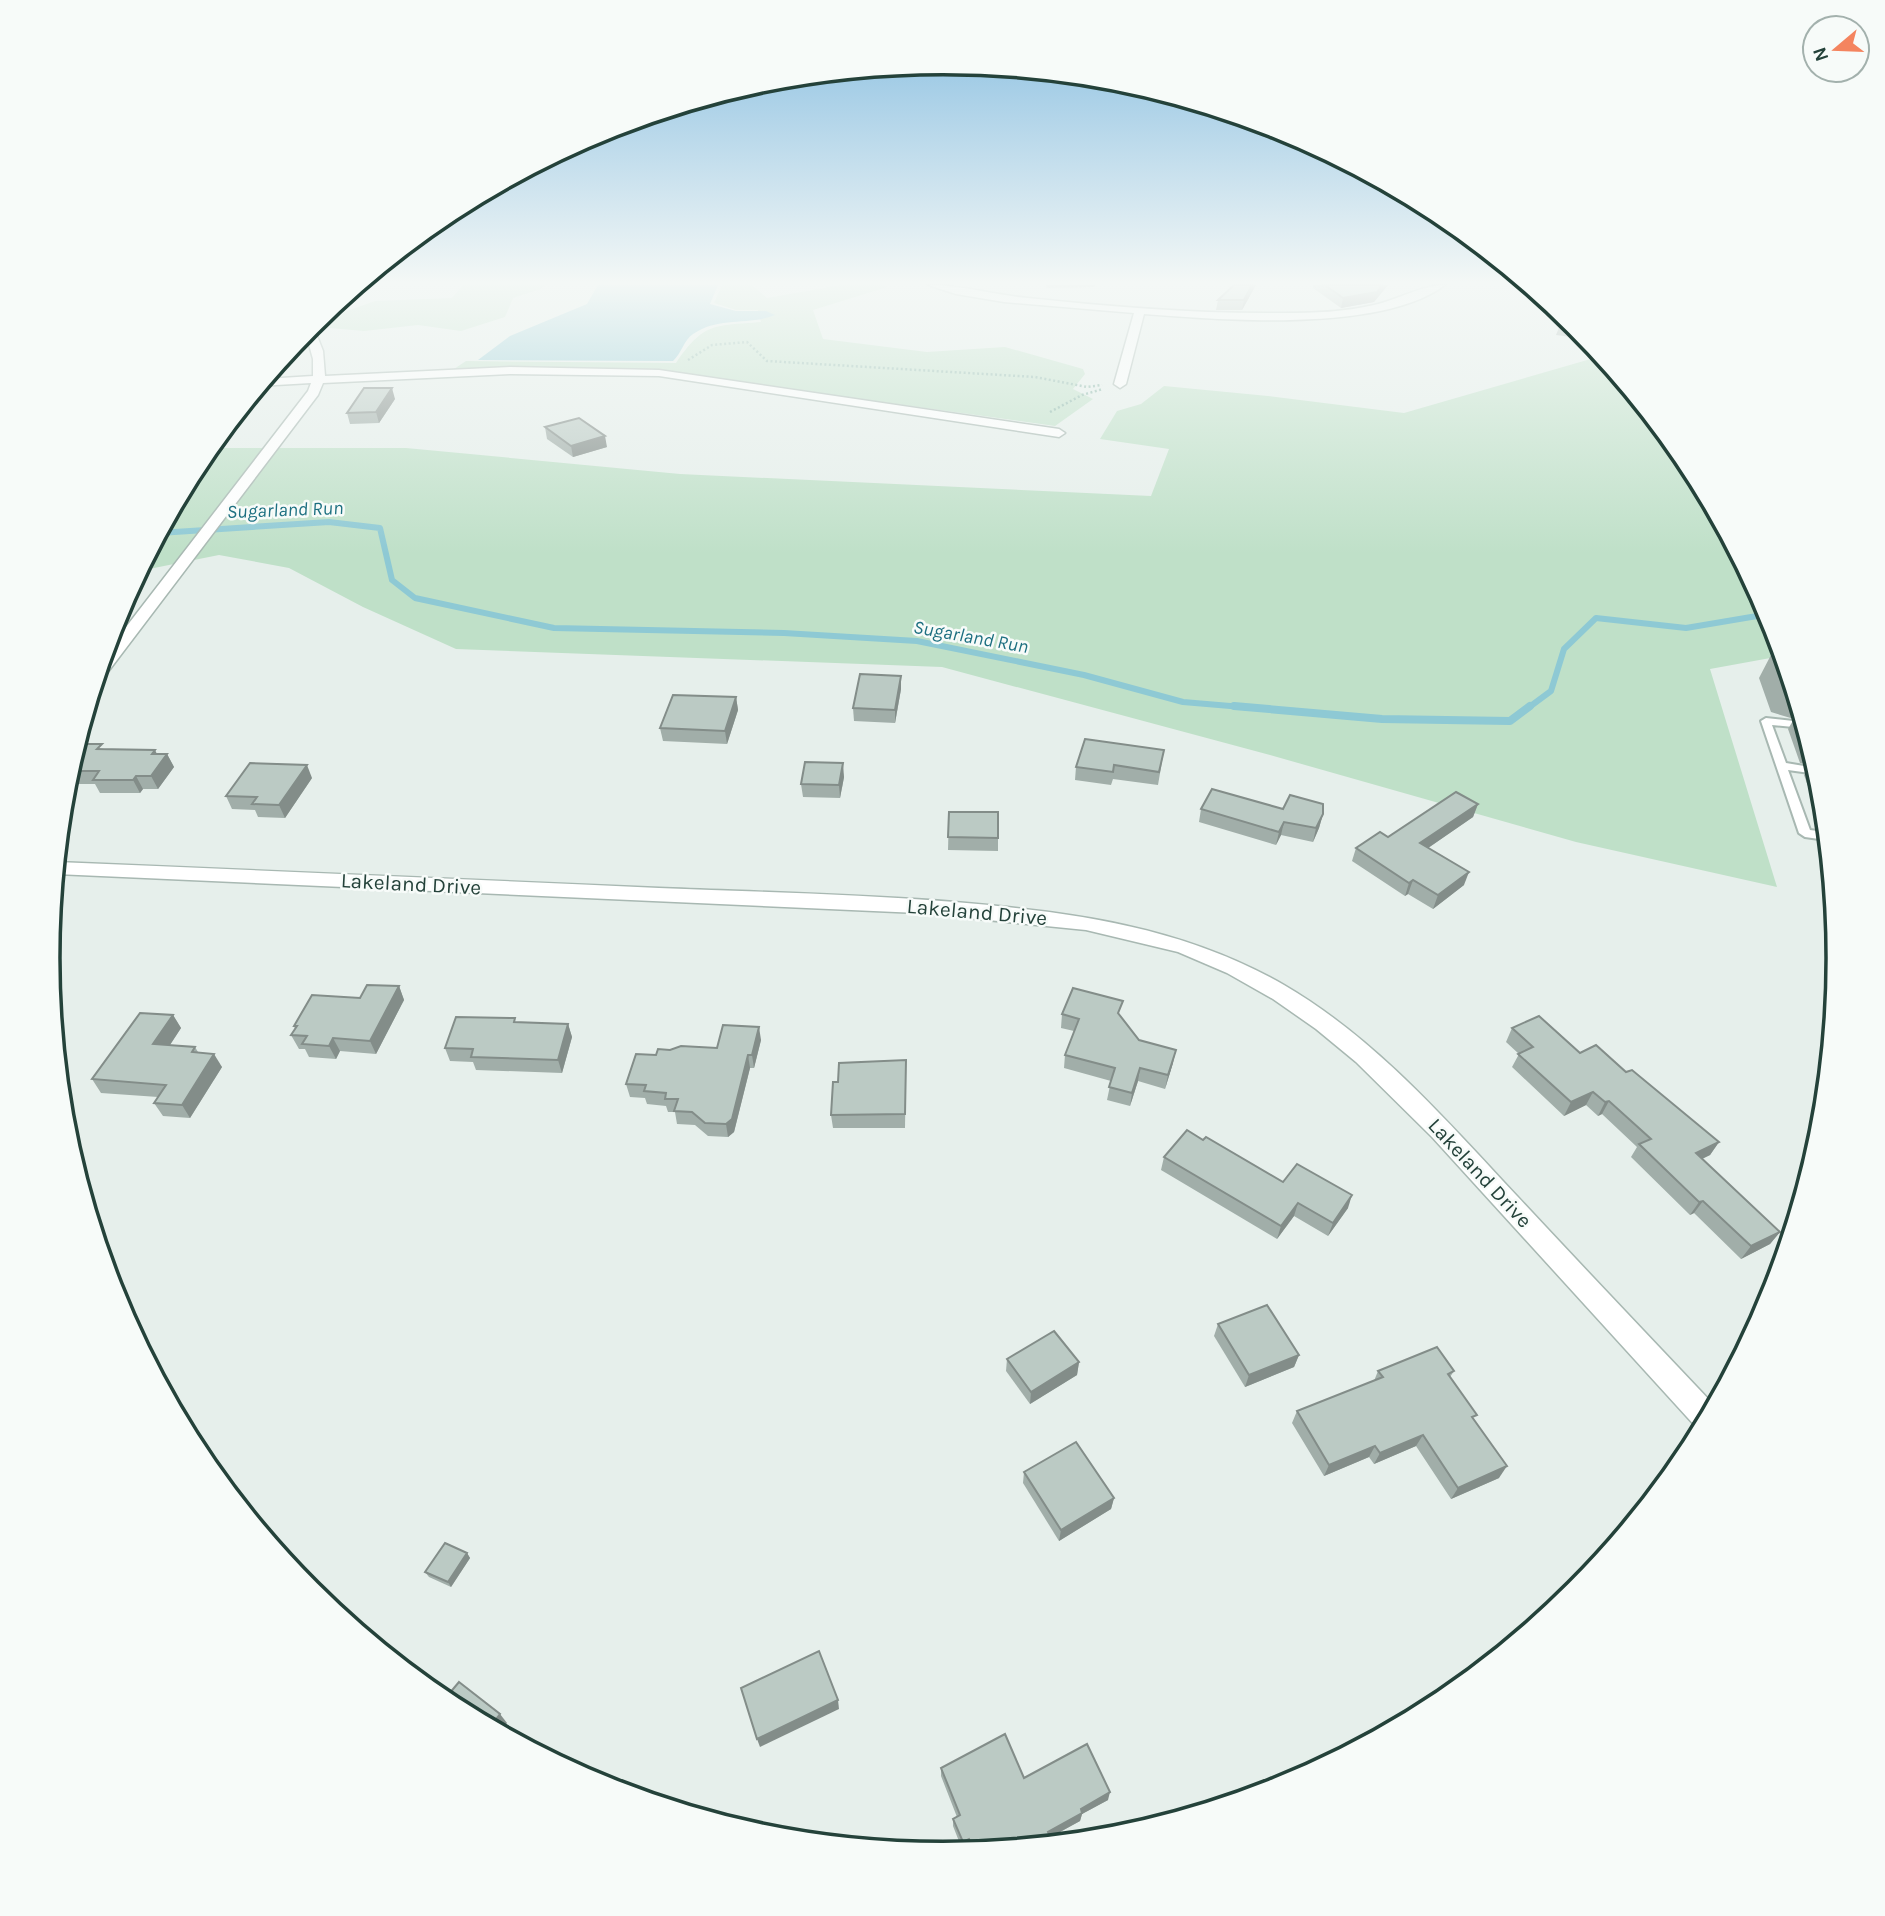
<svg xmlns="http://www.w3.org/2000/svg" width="1885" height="1916" font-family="Karla,sans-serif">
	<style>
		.green { fill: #bfe0c8 }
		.water { fill: #8ec9d4 }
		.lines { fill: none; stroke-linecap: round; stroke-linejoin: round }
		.stream-far1 { stroke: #8ec9d4; stroke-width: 6 }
		.stream { stroke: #8ec9d4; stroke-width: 8 }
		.lane-casing { stroke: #a8b8b2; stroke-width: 4 }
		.street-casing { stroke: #a8b8b2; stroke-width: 3 }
		.path { stroke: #86b3a5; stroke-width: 2.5; stroke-dasharray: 2 2.5; stroke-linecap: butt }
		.lane { fill: #fff; fill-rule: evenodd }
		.street { fill: #fff; fill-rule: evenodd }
		.wall { fill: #a1aea9 }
		.shaded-wall { fill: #838d89 }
		.building { fill: #bbcac4; stroke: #838d89; stroke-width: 2 }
		.labels { text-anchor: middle; stroke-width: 5; stroke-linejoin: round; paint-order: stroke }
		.far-water-label { font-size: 19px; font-style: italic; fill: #1c6f80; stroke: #f7fbf9 }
		.street-label { font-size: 21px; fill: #24423a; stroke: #f7fbf9 }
		.rim { fill: none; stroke: #24423a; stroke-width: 3.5 }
	</style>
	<rect width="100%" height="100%" fill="#e6efeb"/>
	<!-- green -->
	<g class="green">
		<polygon points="463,285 545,285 541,289 513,298 505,317 461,331 418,325 364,331 330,328 330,317 375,301 452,298"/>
		<path d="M722 285H752L767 298 841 285H883L887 287 813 310 823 339 927 352 1005 347 1083 369 1085 374 1073 389 1093 399 1055 426 658 371 576 367 454 369 466 361 676 363C704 322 714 326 761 322L758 310H736L714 303Z"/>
		<polygon points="1601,356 1687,461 1770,616 1782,656 1710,669 1777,887 1576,842 1270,755 942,667 456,649 363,607 289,568 219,555 139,571 198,460 209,448 406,448 680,474 1151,496 1169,449 1100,439 1117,411 1141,404 1164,386 1268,396 1404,413"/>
	</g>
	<!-- water -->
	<path class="water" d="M598 285H718L710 304 736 311H766L775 315C748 326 719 316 693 334 684 340 681 354 673 361L478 360 510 336 587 304Z"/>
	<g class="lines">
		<!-- stream-far1 -->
		<g class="stream-far1">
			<polyline points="159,533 329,522 380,528 392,580 415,598 554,628 784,633 917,641 1084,675 1183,702 1254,708"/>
			<polyline points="1528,708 1551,691 1564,649 1596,618 1686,628 1769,614"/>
		</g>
		<!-- stream -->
		<polyline class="stream" points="1234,706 1382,719 1510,721 1530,706"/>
		<defs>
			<polygon id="lane" points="1766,718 1802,722 1803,728 1772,725 1786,763 1816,768 1817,774 1788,770 1810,830 1825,832 1826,840 1805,837 1799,833 1761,721"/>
			<g id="street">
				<path d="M928 285C962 285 995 295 1028 298 1113 307 1199 314 1284 313 1313 313 1345 312 1374 305 1397 300 1422 285 1445 285 1381 333 1222 320 1144 314L1126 384 1120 388 1114 384 1134 313 1004 302 956 294Z"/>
				<polygon points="312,323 323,351 325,376 510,367 659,370 1059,429 1065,433 1059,437 659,376 510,374 323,383 318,395 104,677 96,679 103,657 308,391 311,383 259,386 265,379 313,376 313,359 305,330"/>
				<path d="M57 862C257 870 458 879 659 888 757 892 856 894 955 902 1071 912 1182 926 1284 985 1375 1038 1446 1120 1517 1196 1582 1266 1648 1335 1714 1405L1701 1429 1697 1428 1432 1137 1356 1062 1316 1029 1273 999 1227 973 1178 952 1086 930 918 913 56 874Z"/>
			</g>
		</defs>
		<!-- lane casing -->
		<use href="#lane" class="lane-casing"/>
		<!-- street casing -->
		<use href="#street" class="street-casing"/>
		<!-- path -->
		<g class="path">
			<polyline points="688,360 712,345 747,342 767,361 1035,377 1087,387 1102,385"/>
			<polyline points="1050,412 1082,395 1103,389"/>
		</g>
		<!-- lane -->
		<use href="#lane" class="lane"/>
		<!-- street -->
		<use href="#street" class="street"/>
	</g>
	<!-- wall -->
	<g class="wall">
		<polygon points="1046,285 1095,285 1095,287 1046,288"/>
		<polygon points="1256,285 1242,310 1216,310 1218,300"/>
		<polygon points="1313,285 1388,285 1374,302 1341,308 1313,288"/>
		<polygon points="1560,325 1576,325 1587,339 1556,335"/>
		<polygon points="395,399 379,423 350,424 347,413"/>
		<polygon points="545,427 607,447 573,457 547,439"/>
		<polygon points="1772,653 1781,654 1821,784 1824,820 1820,820 1804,775 1810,765 1800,763 1788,729 1794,719 1771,712 1759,678"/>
		<polygon points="901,676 901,689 895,723 854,721 853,708"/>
		<polygon points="736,697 738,710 727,744 663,741 660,728"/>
		<polygon points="76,744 105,749 167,754 174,767 158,789 143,789 140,793 100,793 95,784 64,784"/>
		<polygon points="1164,750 1158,785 1113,779 1111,785 1075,780 1076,767"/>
		<polygon points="844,777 840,798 803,797 801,784"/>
		<polygon points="312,778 285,818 258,817 255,810 232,809 226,796"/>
		<polygon points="1478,804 1473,817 1428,848 1464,885 1433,909 1408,894 1405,896 1352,861 1356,848"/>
		<polygon points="1201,809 1283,809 1323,814 1319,828 1313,842 1281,835 1276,845 1199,822"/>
		<polygon points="949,812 998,838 998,851 948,850"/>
		<polygon points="399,986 404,1000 376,1054 340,1051 336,1059 309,1057 305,1049 299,1049 291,1035 295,1029 294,1026 360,998"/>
		<polygon points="1062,1014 1120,1016 1139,1040 1173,1063 1165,1089 1138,1081 1130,1106 1107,1100 1111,1081 1064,1068 1065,1055 1074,1031 1061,1028"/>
		<polygon points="173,1015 181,1028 170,1045 195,1047 198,1052 222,1067 190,1118 163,1116 154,1103 158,1097 101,1093 92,1079"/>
		<polygon points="517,1022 568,1024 572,1037 562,1073 476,1070 473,1062 450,1061 445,1048"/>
		<polygon points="1512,1028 1580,1053 1626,1072 1719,1142 1710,1155 1702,1159 1780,1232 1770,1244 1741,1259 1694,1213 1690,1215 1631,1157 1637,1147 1602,1114 1598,1116 1586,1105 1564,1116 1512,1067 1519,1054 1506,1042"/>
		<polygon points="761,1040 754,1068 750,1068 734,1132 728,1137 708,1136 695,1125 677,1124 675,1112 668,1112 666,1106 647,1104 645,1098 630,1097 626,1084 656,1055 670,1050 717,1048"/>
		<polygon points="906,1060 905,1128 833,1128 831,1115 838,1082"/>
		<polygon points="1203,1140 1283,1182 1348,1208 1328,1236 1294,1216 1277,1239 1161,1170 1164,1157"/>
		<polygon points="1218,1324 1299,1355 1294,1367 1245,1387 1214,1336"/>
		<polygon points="1007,1359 1079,1362 1077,1375 1030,1404 1006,1371"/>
		<polygon points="1378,1371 1454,1371 1450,1377 1474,1420 1499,1478 1451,1499 1416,1446 1374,1464 1369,1457 1324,1476 1292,1423 1297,1411 1374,1381"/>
		<polygon points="1024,1472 1114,1498 1111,1509 1059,1541 1023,1483"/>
		<polygon points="467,1553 470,1558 451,1587 429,1577 425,1572"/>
		<polygon points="941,1768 1024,1778 1108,1800 1082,1814 1080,1821 1051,1837 1053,1842 971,1850 969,1846 962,1849 953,1826 953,1819 957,1817 941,1776"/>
	</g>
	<!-- shaded-wall -->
	<g class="shaded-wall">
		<polygon points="1252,285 1256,285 1242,310 1244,300"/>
		<polygon points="1382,285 1388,285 1374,302 1341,308 1343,298"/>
		<polygon points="392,388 395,399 379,423 376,412"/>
		<polygon points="605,436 607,447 573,457 571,446"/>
		<polygon points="901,676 901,689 895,723 895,710"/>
		<polygon points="736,697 738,710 727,744 725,731"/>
		<polygon points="155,750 161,762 167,754 174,767 158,789 151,776 152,754"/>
		<polygon points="843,763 844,777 840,798 839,785"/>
		<polygon points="307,765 312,778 285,818 279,805"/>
		<polygon points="136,776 143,789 140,793 133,780"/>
		<polygon points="1478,804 1473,817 1415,857 1420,843"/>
		<polygon points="1323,814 1319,828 1313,842 1316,828"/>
		<polygon points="1284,822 1281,835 1276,845 1279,832"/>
		<polygon points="1469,872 1464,885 1433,909 1438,895"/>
		<polygon points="1413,880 1408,894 1405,896 1409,883"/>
		<polygon points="399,986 404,1000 376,1054 370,1041"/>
		<polygon points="173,1015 181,1028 162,1057 153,1044"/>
		<polygon points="568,1024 572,1037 562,1073 558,1060"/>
		<polygon points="759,1027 761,1040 754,1068 752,1055"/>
		<polygon points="333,1038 340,1051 336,1059 329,1046"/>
		<polygon points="1176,1050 1173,1063 1165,1089 1168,1075"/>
		<polygon points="214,1054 222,1067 190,1118 182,1105"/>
		<polygon points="748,1055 750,1068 734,1132 728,1137 726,1124"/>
		<polygon points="1140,1068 1138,1081 1130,1106 1132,1093"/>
		<polygon points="1593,1092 1586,1105 1564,1116 1571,1102"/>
		<polygon points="1609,1101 1602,1114 1598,1116 1605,1102"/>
		<polygon points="1719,1142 1710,1155 1687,1166 1696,1153"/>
		<polygon points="1352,1195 1348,1208 1328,1236 1333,1223"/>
		<polygon points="1703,1201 1694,1213 1690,1215 1699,1202"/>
		<polygon points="1298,1203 1294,1216 1277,1239 1281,1226"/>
		<polygon points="1780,1232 1770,1244 1741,1259 1751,1246"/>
		<polygon points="1299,1355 1294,1367 1245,1387 1249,1375"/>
		<polygon points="1079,1362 1077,1375 1030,1404 1031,1392"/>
		<polygon points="1423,1435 1416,1446 1374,1464 1380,1453"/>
		<polygon points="1375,1446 1369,1457 1324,1476 1329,1465"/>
		<polygon points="1507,1466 1499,1478 1451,1499 1458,1488"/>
		<polygon points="1114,1498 1111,1509 1059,1541 1061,1530"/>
		<polygon points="467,1553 470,1558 451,1587 448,1582"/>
		<polygon points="301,1568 311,1578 306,1587 297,1576"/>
		<polygon points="838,1700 839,1709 760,1747 757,1739"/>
		<polygon points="500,1714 507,1723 500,1732 490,1727"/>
		<polygon points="1110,1792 1108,1800 1082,1814 1080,1821 1047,1839 1048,1832 1081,1809"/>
		<polygon points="969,1839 969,1846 962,1849 963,1842"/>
	</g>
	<!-- building -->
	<g class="building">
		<polygon points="1234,285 1252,285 1244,300 1218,300"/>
		<polygon points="1325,285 1382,285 1377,292 1343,298"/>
		<polygon points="1571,321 1577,327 1560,325"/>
		<polygon points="364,388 392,388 376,412 347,413"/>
		<polygon points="579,418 605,436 571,446 545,427"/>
		<polygon points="1772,653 1781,654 1792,689 1784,687"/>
		<polygon points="860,674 901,676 895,710 853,708"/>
		<polygon points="673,695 736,697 725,731 660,728"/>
		<polygon points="1085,739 1164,750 1159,772 1114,765 1113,772 1076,767"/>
		<polygon points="76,744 102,744 97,749 155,750 152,754 167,754 151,776 136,776 133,780 93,780 99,771 68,771"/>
		<polygon points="805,762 843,763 839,785 801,784"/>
		<polygon points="250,763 307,765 279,805 252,804 257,797 226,796"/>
		<polygon points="1212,789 1283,809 1290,795 1323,804 1323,814 1316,828 1284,822 1279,832 1201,809"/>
		<polygon points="1456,792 1478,804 1420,843 1469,872 1438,895 1413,880 1409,883 1356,848 1380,832 1388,837"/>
		<polygon points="949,812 998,812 998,838 948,837"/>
		<polygon points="367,985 399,986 370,1041 333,1038 329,1046 302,1044 307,1036 291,1035 297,1026 294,1026 312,995 360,998"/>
		<polygon points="1073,988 1123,1001 1118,1013 1139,1040 1176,1050 1168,1075 1140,1068 1132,1093 1109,1087 1115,1068 1065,1055 1079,1019 1062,1014"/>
		<polygon points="140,1013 173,1015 153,1044 195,1047 192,1052 214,1054 182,1105 154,1103 166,1085 92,1079"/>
		<polygon points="1539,1016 1580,1053 1596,1045 1626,1072 1632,1070 1719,1142 1696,1153 1780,1232 1751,1246 1703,1201 1699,1202 1639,1144 1651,1139 1609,1101 1605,1102 1593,1092 1571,1102 1518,1054 1533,1047 1512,1028"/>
		<polygon points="456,1017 515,1018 514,1022 568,1024 558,1060 471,1057 473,1049 445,1048"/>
		<polygon points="723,1025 759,1027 752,1055 748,1055 732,1119 726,1124 705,1123 692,1112 674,1111 678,1099 665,1099 666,1093 644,1091 646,1085 626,1084 636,1054 656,1055 658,1049 670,1050 681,1046 717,1048"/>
		<polygon points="906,1060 905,1114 831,1115 833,1082 838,1082 839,1063"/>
		<polygon points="1187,1130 1203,1140 1206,1137 1283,1182 1297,1164 1352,1195 1333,1223 1298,1203 1281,1226 1164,1157"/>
		<polygon points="1267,1305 1299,1355 1249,1375 1218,1324"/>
		<polygon points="1054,1331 1079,1362 1031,1392 1007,1359"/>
		<polygon points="1437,1347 1454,1371 1448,1374 1477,1415 1472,1417 1507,1466 1458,1488 1423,1435 1380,1453 1375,1446 1329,1465 1297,1411 1383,1377 1378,1371"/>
		<polygon points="1076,1442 1114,1498 1061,1530 1024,1472"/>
		<polygon points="445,1543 467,1553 448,1582 425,1572"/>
		<polygon points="288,1565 301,1568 297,1576"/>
		<polygon points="819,1651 838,1700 757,1739 741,1688"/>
		<polygon points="459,1682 500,1714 490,1727 443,1701"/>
		<polygon points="1005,1734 1024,1778 1087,1744 1110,1792 1081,1809 1082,1813 1048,1832 1053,1842 974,1850 969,1839 963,1842 953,1819 960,1815 941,1768"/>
	</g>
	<!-- sky -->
	<linearGradient id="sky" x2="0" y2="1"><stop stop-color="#84bce0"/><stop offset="0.51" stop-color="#f4f8f6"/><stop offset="1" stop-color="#f4f8f6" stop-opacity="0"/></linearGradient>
	<rect width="1885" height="554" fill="url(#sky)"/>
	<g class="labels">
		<!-- far-water labels -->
		<g class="far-water-label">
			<text transform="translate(285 509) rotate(-2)" y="7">Sugarland Run</text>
			<text transform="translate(971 636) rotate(10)" y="7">Sugarland Run</text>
		</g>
		<!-- street labels -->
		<g class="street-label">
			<text transform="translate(411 884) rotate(3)" y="7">Lakeland Drive</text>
			<text transform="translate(977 912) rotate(5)" y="7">Lakeland Drive</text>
			<text transform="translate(1480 1173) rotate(47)" y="7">Lakeland Drive</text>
		</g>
	</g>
	<!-- crop -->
	<path d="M0 0H1885V1916H0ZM60 958a883 883 0 1 1 1766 0a883 883 0 1 1-1766 0Z" fill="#f7fbf9" fill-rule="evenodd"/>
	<path class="rim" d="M60 958a883 883 0 1 1 1766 0a883 883 0 1 1-1766 0Z"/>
	<!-- north arrow -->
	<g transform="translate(1836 49) rotate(251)"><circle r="33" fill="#f7fbf9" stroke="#a3b1ad" stroke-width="2"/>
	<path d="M0-5L12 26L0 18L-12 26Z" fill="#f4845f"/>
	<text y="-10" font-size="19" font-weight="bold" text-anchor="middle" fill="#24423a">N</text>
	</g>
</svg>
